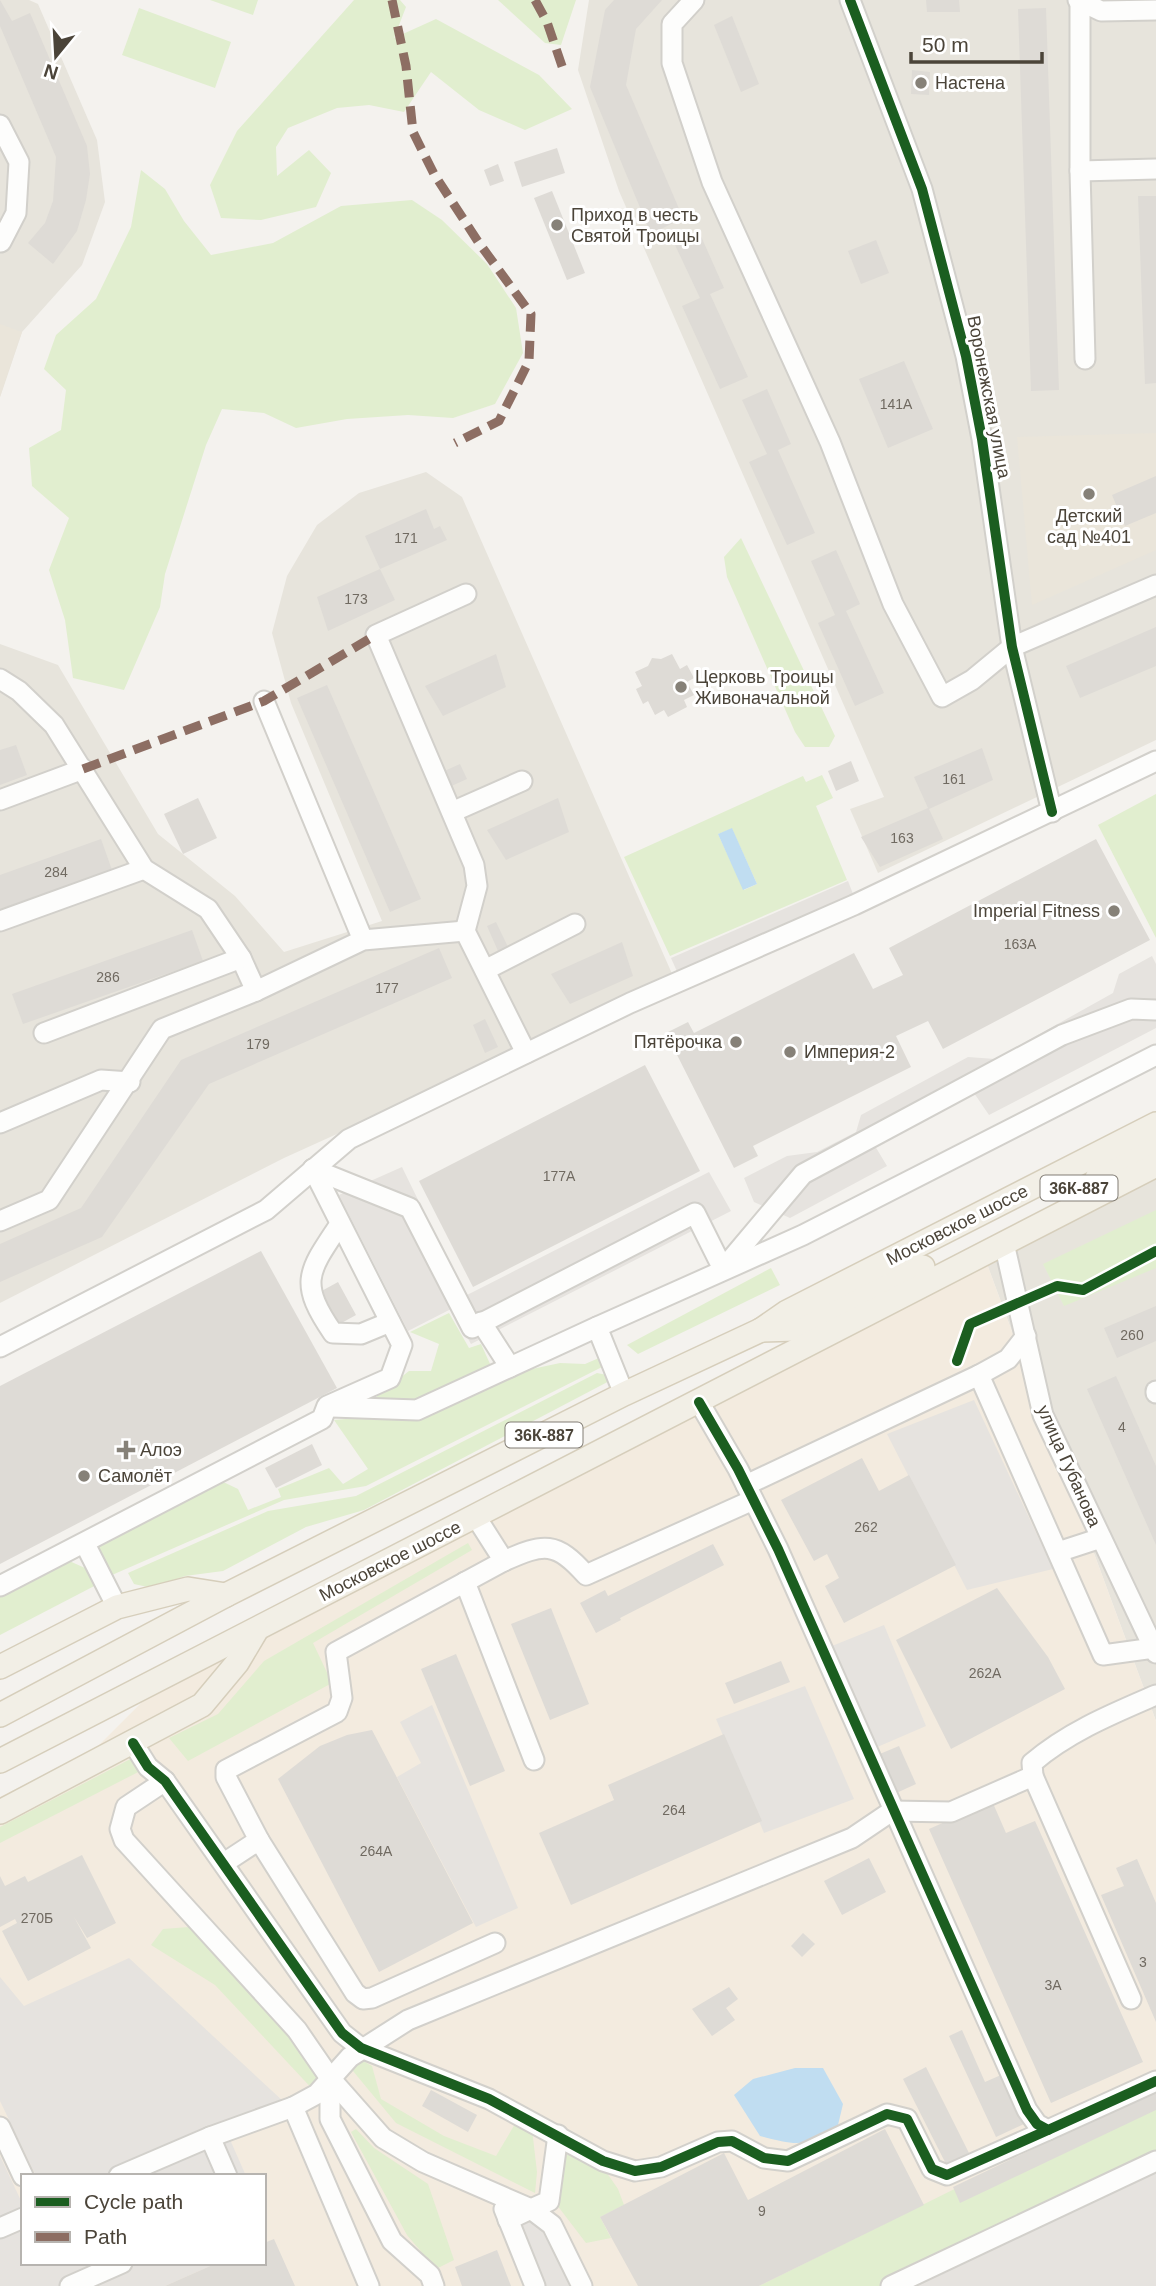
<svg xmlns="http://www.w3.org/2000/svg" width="1156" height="2286" font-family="Arial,sans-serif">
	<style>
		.residential { fill: #e7e4dc }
		.commercial { fill: #f3ebdf; fill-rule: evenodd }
		.education { fill: #eae5da }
		.green { fill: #e1eecf; fill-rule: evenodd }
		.parking { fill: #e6e3df }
		.water { fill: #c0ddf1 }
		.building { fill: #dedbd6 }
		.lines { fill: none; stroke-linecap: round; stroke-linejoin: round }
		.minor-casing { stroke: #d2d0cb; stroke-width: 23 }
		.major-casing { stroke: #d6cebb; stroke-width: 26 }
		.minor { stroke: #fdfdfc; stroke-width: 19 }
		.major { stroke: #f2efe6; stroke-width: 23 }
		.quiet { stroke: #8d6e63; stroke-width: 9; stroke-dasharray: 18 9; stroke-linecap: butt }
		.cycleway-casing { stroke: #fff; stroke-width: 15 }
		.cycleway { stroke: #1b5e20; stroke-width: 10 }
		.poi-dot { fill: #868178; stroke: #fff; stroke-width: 2.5 }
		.labels { text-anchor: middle; stroke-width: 6; stroke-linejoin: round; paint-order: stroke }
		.number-label { font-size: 14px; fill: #706a61 }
		.shield { fill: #fff; stroke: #817c74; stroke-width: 2 }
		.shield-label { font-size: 16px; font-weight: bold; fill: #4b4439 }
		.poi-label { font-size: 18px; fill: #4b4439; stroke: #fff; text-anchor: start }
		.street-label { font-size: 18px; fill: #4b4439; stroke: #fff }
	</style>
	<rect width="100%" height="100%" fill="#f4f2ee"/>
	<!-- residential -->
	<g class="residential">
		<polygon points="0,0 29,0 38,4 97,140 105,202 82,265 22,332 0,397"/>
		<polygon points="589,0 1156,0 1156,740 878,873 850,809 884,797 619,191 578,70"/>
		<polygon points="426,472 462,497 673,976 478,1070 284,1158 0,1303 0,644 58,665 158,834 235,896 284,952 382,921 291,703 272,633 287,576 317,525 359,493"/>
		<polygon points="1156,1178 1156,1721 987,1264"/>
	</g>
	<!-- commercial -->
	<path class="commercial" d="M987 1264 1156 1721V2099L771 2286H0V1797L96 1748 143 1701ZM23 2176H264V2263H23Z"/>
	<!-- education -->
	<g class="education">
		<polygon points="0,324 22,332 0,397"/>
		<polygon points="1156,433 1156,550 1032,605 1017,437"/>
	</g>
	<!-- green -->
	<g class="green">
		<polygon points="210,0 258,0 253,15"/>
		<polygon points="354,0 400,0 406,7 394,38 436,19 539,75 572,109 525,130 479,110 431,72 404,112 369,105 337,108 288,128 276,147 277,176 309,150 331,173 316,207 261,220 221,218 210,185 237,131"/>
		<polygon points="498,0 576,0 561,45 545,43"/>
		<polygon points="139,8 231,42 215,88 122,55"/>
		<polygon points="141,170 165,189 184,221 211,255 273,243 341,206 412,200 442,220 487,264 516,308 523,353 495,404 453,418 408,415 347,419 296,428 264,413 222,409 206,445 165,574 160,607 124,690 73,678 65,620 49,570 69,518 32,486 29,448 61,430 66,390 44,369 56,335 96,299 131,227"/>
		<polygon points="741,538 835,736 829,747 805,747 795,732 727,577 724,557"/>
		<path d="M822 775 833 798 816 806 847 880 670 956 624 857 803 776 806 782ZM732 829 757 884 744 890 718 834Z"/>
		<polygon points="1156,794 1156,938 1098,825"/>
		<polygon points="1156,1210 1156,1268 1064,1306 1043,1264"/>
		<polygon points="771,1268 780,1285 638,1354 627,1345"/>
		<polygon points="449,1313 469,1348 481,1344 491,1366 424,1400 371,1401 409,1371 431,1371 439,1344 410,1332"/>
		<polygon points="599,1358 602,1367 366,1486 284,1500 112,1575 100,1554 98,1541 217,1479 238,1489 248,1510 281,1497 278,1489 329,1468 343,1484 368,1469 334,1420 436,1411 532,1369 560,1363 585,1364"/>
		<polygon points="597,1373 617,1377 364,1510 306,1527 223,1571 185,1576 152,1588 134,1584 128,1573 268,1511 356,1496"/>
		<polygon points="468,1543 472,1550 313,1643 332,1683 188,1761 169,1738 218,1714 264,1661"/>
		<polygon points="67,1560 85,1568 102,1582 0,1635 0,1597"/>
		<polygon points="140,1754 148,1767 0,1843 0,1827"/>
		<polygon points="202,1926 285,2016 318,2072 317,2094 215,1985 151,1945 163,1929"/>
		<polygon points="356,2057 372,2066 381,2099 444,2136 496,2156 515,2124 532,2129 537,2172 535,2193 396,2123 353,2071"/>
		<polygon points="1156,2089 1156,2171 902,2286 759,2286"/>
		<polygon points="356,2129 374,2148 428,2184 454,2260 436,2269 407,2235 351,2132"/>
		<polygon points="573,2151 593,2153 618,2189 624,2205 600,2217 611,2238 586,2243 557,2205 564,2177 559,2161"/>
	</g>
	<!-- parking -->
	<g class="parking">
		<polygon points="848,881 855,899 679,976 671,958"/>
		<polygon points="1152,956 1156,964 1156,1028 989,1115 974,1093 875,1146 887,1166 790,1218 754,1202 744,1178 787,1156 817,1152 856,1132 861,1115 968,1057 995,1059 1113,993 1119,974"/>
		<polygon points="402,1167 465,1296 709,1172 731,1211 471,1344 451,1309 408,1331 339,1195"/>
		<polygon points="974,1400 1053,1569 967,1590 887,1434"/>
		<polygon points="884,1625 926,1726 875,1748 832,1646"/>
		<polygon points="805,1686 854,1799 764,1833 716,1719"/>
		<polygon points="432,1705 518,1908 476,1927 397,1777 421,1763 400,1722"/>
		<polygon points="129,1958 284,2102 104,2176 36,2176 0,2101 0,1977 24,2006"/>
		<polygon points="228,2135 246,2176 134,2176"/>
		<polygon points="0,2156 23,2205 23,2210 0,2220"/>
		<polygon points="1156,2173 1156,2286 913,2286"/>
		<polygon points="533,2216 576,2286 542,2286 515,2225"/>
		<polygon points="23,2224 23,2263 217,2263 165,2286 0,2286 0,2234"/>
	</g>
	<!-- water -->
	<g class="water">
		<polygon points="732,828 757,884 743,890 718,834"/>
		<path d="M795 2068H823L843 2104 838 2125C806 2148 798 2146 760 2136L734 2095 753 2079Z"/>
	</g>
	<!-- building -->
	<g class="building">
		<polygon points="0,0 12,21 30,13 87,146 90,174 86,200 77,231 53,264 28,243 45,223 53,201 56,157 0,26"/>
		<polygon points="614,0 662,0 636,29 626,85 683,218 651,234 590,87 605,10"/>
		<polygon points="926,0 959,0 960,12 927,12"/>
		<polygon points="1046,8 1059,390 1031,391 1018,9"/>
		<polygon points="732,16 759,84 741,92 714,25"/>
		<polygon points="912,70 930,72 929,95 911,94"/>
		<polygon points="557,148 565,173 522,187 514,162"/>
		<polygon points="498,164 504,181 490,186 484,170"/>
		<polygon points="552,191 585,273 567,280 534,198"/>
		<polygon points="1138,196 1156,196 1156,383 1145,384"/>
		<polygon points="700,234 724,288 710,294 748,377 720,389 682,306 700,298 675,245"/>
		<polygon points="876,240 889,273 861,284 848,251"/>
		<polygon points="904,361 933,429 888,448 859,379"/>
		<polygon points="767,389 791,444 778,450 815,533 787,545 749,462 767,454 742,400"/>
		<polygon points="1156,476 1156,513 1125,526 1112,495"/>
		<polygon points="426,509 434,529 440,526 447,540 380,569 365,536"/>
		<polygon points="836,550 860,604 846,611 884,693 855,706 818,623 835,615 811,561"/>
		<polygon points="380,569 395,600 328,631 317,597"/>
		<polygon points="1156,627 1156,666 1080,698 1066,666"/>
		<polygon points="496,654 506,687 443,716 425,686"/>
		<polygon points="672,654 680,669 687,665 694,678 687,682 694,695 684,700 687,707 668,717 664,710 655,715 648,701 643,704 636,689 642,686 635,672 648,666 652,658 661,659"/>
		<polygon points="327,685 421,899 390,912 297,698"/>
		<polygon points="16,745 27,775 0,785 0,750"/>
		<polygon points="982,748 993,780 929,809 943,839 880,867 861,837 928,808 914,777"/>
		<polygon points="851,761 859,781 836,791 828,771"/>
		<polygon points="460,764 467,779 447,788 440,773"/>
		<polygon points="198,798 217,838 183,854 164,814"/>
		<polygon points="558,798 569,832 506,860 487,830"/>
		<polygon points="101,839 112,870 0,909 0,875"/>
		<polygon points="1096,839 1150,940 943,1049 928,1021 896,1036 911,1067 753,1146 758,1156 734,1168 666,1033 688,1022 694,1033 854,953 873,989 903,975 889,948"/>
		<polygon points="496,922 508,947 498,951 487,926"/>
		<polygon points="192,930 203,961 23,1024 12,994"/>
		<polygon points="622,942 633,976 570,1004 551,974"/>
		<polygon points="439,948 452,978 209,1084 102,1237 0,1282 0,1244 81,1208 181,1060"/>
		<polygon points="485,1019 498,1047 485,1053 473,1025"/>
		<polygon points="645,1065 700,1171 473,1287 419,1181"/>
		<polygon points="261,1251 337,1388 0,1564 0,1386"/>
		<polygon points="338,1282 356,1315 336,1326 318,1293"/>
		<polygon points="1156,1306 1156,1341 1117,1358 1104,1328"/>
		<polygon points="1116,1376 1156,1466 1156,1545 1087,1389"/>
		<polygon points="312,1444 322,1465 276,1488 265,1468"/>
		<polygon points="862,1458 879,1491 909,1475 956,1565 844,1623 825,1586 839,1578 827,1554 814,1561 781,1500"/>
		<polygon points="713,1544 724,1565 620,1618 621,1620 596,1633 580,1603 605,1590 608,1596"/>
		<polygon points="997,1588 1048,1657 1065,1689 951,1749 896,1640"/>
		<polygon points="551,1608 589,1704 550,1720 511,1624"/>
		<polygon points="456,1654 505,1771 470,1786 421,1669"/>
		<polygon points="781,1661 790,1682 734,1704 725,1683"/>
		<polygon points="372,1730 473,1923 379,1972 278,1779 320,1746 347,1735"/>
		<polygon points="724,1734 762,1821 571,1905 539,1833 614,1800 608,1785"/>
		<polygon points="899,1746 916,1784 892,1795 875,1756"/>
		<polygon points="992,1801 1006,1833 1035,1821 1143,2062 1051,2103 929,1829"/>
		<polygon points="82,1855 116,1923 87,1938 74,1917 91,1948 28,1981 2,1931 17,1923 15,1919 0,1927 0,1876 5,1886 25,1876 28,1882"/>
		<polygon points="869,1858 886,1892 842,1915 824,1881"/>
		<polygon points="1137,1859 1156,1903 1156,2022 1101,1895 1124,1886 1116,1868"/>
		<polygon points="803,1933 815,1944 802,1957 791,1946"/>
		<polygon points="729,1987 738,1999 726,2008 735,2020 712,2036 692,2009"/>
		<polygon points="962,2030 985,2082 1001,2075 1024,2124 996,2137 949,2036"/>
		<polygon points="926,2067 969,2153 946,2164 903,2079"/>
		<polygon points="431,2090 477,2115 468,2132 422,2106"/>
		<polygon points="1156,2090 1156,2110 960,2203 953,2187"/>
		<polygon points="885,2129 924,2205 759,2286 638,2286 600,2217 724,2153 748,2200"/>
		<polygon points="274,2239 295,2286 165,2286 217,2263 264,2263 264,2243"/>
		<polygon points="497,2250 511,2286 462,2286 455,2267"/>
	</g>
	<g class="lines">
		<defs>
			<g id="minor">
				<polyline points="694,0 672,24 672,63 712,182 830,442 893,604 942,697 972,680 1012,647 1156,585"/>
				<polyline points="850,0 922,189 966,356 982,439 1012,647 1052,812"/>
				<polyline points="1078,0 1101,11 1156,10"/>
				<polyline points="1080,2 1080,171 1085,359"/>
				<polyline points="0,125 19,162 16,213 1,242"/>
				<polyline points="1080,171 1156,169"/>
				<polyline points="466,594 376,635 474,865 477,886 465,931 526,1053"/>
				<polyline points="0,679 19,691 54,725 144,869 208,909 241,958 256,991"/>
				<polyline points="264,701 363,940"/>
				<polyline points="0,800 83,769"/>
				<polyline points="452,812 522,781"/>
				<polyline points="0,921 144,869"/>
				<polyline points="485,970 575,924"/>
				<polyline points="44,1033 241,958"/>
				<polyline points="0,1123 101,1080 130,1082"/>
				<polyline points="313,1169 410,1208 472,1328 695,1213 723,1269 803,1174 1062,1035 1131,1009 1156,1010"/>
				<polyline points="0,1221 49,1200 162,1029 256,991 363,940 465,931"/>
				<path d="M340 1224C308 1272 298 1282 333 1333L361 1334 390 1322"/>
				<polyline points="1004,1243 1043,1415 1156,1653"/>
				<polyline points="481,1322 510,1367"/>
				<polyline points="0,1347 266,1210 349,1139 630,1003 854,905 1156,761"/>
				<polyline points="979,1375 1103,1655 1154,1648"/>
				<polyline points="1156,1391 1156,1393"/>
				<polyline points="624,1394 597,1327 803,1235 1156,1055"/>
				<polyline points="699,1402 738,1469 778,1549 1027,2110 1037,2124 1048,2130 1156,2081"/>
				<polyline points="332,1407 417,1410 597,1327"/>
				<polyline points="746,1485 979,1375 1008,1359 1026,1336"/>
				<path d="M476 1517 504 1561C544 1543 556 1541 586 1575L753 1500"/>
				<polyline points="85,1544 117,1607"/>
				<polyline points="1058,1552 1101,1538"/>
				<polyline points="465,1582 534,1760"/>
				<polyline points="0,1586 322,1419 327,1406 390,1378 402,1345 313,1169"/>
				<polyline points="133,1743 148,1767 165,1781 342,2033 361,2048 489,2099 603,2161 635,2171 661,2167 718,2142 732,2141 764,2158 788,2161 887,2114 907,2119 932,2169 947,2175 1048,2130"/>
				<path d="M1033 1776 1032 1763C1068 1732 1112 1714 1156 1695"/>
				<polyline points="165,1781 126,1807 120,1829 124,1840 297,2030 330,2078 383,2138 423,2162 531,2209 508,2220"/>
				<polyline points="259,1840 355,1993 363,1999 372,1998 495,1943"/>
				<polyline points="224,1863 259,1840 226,1777 226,1770 337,1712 342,1698 336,1652 504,1561"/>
				<polyline points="330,2078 330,2119 392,2241 430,2275 434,2286"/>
				<polyline points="293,2107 369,2286"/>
				<polyline points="0,2127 23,2176"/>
				<polyline points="558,2135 549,2201 531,2209 552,2225 582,2286"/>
				<polyline points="210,2137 227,2176"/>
				<polyline points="119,2176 210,2137 293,2107 317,2094 350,2057 408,2020 852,1838 892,1811 951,1812 1033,1776 1131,1999"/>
				<polyline points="504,2209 535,2286"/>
				<polyline points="0,2228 23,2218"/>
				<polyline points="70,2286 122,2263"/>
				<polyline points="891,2286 1156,2161"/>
			</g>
			<g id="major">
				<polyline points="1097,1178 1156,1146"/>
				<polyline points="761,1330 796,1329 923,1267"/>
				<polyline points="0,1667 117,1607 188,1589 226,1595"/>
				<polyline points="0,1715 226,1595 624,1394 761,1330 787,1312 1156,1124"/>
				<polyline points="0,1761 1156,1165"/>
				<polyline points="0,1812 202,1705 237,1663 256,1631"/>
			</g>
		</defs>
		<!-- minor casing -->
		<use href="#minor" class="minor-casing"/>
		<!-- major casing -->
		<use href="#major" class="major-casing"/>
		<!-- minor -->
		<use href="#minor" class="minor"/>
		<!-- major -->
		<use href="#major" class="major"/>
		<!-- quiet -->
		<g class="quiet">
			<polyline points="392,0 406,66 413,132 434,174 479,243 531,314 529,361 499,421 455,443"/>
			<polyline points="535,0 547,22 563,69"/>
			<polyline points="83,769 264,701 376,635"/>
		</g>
		<defs>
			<g id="cycleway">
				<polyline points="850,0 922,189 966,356 982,439 1012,647 1052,812"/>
				<polyline points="957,1361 970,1324 1057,1286 1083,1290 1156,1251"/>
				<polyline points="699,1402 738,1469 778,1549 1027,2110 1037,2124 1048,2130 1156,2081"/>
				<polyline points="133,1743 148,1767 165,1781 342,2033 361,2048 489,2099 603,2161 635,2171 661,2167 718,2142 732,2141 764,2158 788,2161 887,2114 907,2119 932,2169 947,2175 1048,2130"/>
			</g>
		</defs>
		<!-- cycleway casing -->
		<use href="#cycleway" class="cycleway-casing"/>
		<!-- cycleway -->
		<use href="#cycleway" class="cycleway"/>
	</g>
	<!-- markers -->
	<g class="poi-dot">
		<circle cx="921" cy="83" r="7"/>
		<circle cx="557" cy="225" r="7"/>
		<circle cx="1089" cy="494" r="7"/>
		<circle cx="681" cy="687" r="7"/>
		<circle cx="1114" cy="911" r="7"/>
		<circle cx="736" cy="1042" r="7"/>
		<circle cx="790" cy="1052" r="7"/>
		<path d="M122.5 1439.5h7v7h7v7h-7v7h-7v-7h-7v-7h7z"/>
		<circle cx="84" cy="1476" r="7"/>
	</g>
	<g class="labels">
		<!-- number labels -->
		<g class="number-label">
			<text x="896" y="409">141А</text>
			<text x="406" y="543">171</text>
			<text x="356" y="604">173</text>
			<text x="954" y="784">161</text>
			<text x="902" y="843">163</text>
			<text x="56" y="877">284</text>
			<text x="1020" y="949">163А</text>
			<text x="108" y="982">286</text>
			<text x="387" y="993">177</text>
			<text x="258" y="1049">179</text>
			<text x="559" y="1181">177А</text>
			<text x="1132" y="1340">260</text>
			<text x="1122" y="1432">4</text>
			<text x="866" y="1532">262</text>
			<text x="985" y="1678">262А</text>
			<text x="674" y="1815">264</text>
			<text x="376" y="1856">264А</text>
			<text x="37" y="1923">270Б</text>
			<text x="1143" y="1967">3</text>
			<text x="1053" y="1990">3А</text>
			<text x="762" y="2216">9</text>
		</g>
		<!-- shield labels -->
		<g class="shield">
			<rect x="1040.5" y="1175.5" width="77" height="25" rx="5"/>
			<rect x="505.5" y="1422.5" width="77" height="25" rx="5"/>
		</g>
		<g class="shield-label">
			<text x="1079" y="1194">36К-887</text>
			<text x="544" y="1441">36К-887</text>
		</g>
		<!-- poi labels -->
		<g class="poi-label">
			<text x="935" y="89">Настена</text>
			<text x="571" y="221">Приход в честь<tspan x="571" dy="21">Святой Троицы</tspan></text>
			<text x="1089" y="522" text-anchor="middle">Детский<tspan x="1089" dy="21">сад №401</tspan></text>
			<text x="695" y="683">Церковь Троицы<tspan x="695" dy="21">Живоначальной</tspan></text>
			<text x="1100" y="917" text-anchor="end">Imperial Fitness</text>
			<text x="722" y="1048" text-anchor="end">Пятёрочка</text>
			<text x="804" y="1058">Империя-2</text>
			<text x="140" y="1456">Алоэ</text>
			<text x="98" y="1482">Самолёт</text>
		</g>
		<!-- street labels -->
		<g class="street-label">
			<text transform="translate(989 397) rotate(79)" y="6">Воронежская улица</text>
			<text transform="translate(957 1225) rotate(-27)" y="6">Московское шоссе</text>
			<text transform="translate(1069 1466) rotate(66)" y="6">улица Губанова</text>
			<text transform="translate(390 1561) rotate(-27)" y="6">Московское шоссе</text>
		</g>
	</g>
	<!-- legend -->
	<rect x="21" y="2174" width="245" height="91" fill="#ffffff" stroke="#b7b4b0" stroke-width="2"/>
	<rect x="35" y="2197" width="35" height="10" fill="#1b5e20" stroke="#b7b4b0" stroke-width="2"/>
	<text x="84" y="2209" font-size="21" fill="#4b4439">Cycle path</text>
	<rect x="35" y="2232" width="35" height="10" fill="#8d6e63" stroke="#b7b4b0" stroke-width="2"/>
	<text x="84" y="2244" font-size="21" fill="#4b4439">Path</text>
	<!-- north arrow -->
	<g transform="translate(56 56) rotate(198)" stroke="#ffffff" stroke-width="5" paint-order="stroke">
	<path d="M0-5L12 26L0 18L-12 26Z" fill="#4b4439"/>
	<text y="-10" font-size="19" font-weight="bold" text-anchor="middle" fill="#4b4439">N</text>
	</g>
	<!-- scale -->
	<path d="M911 52v10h131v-10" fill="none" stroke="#4b4439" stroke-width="3.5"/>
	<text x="922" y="52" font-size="21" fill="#4b4439" stroke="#ffffff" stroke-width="5" paint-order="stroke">50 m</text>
</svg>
